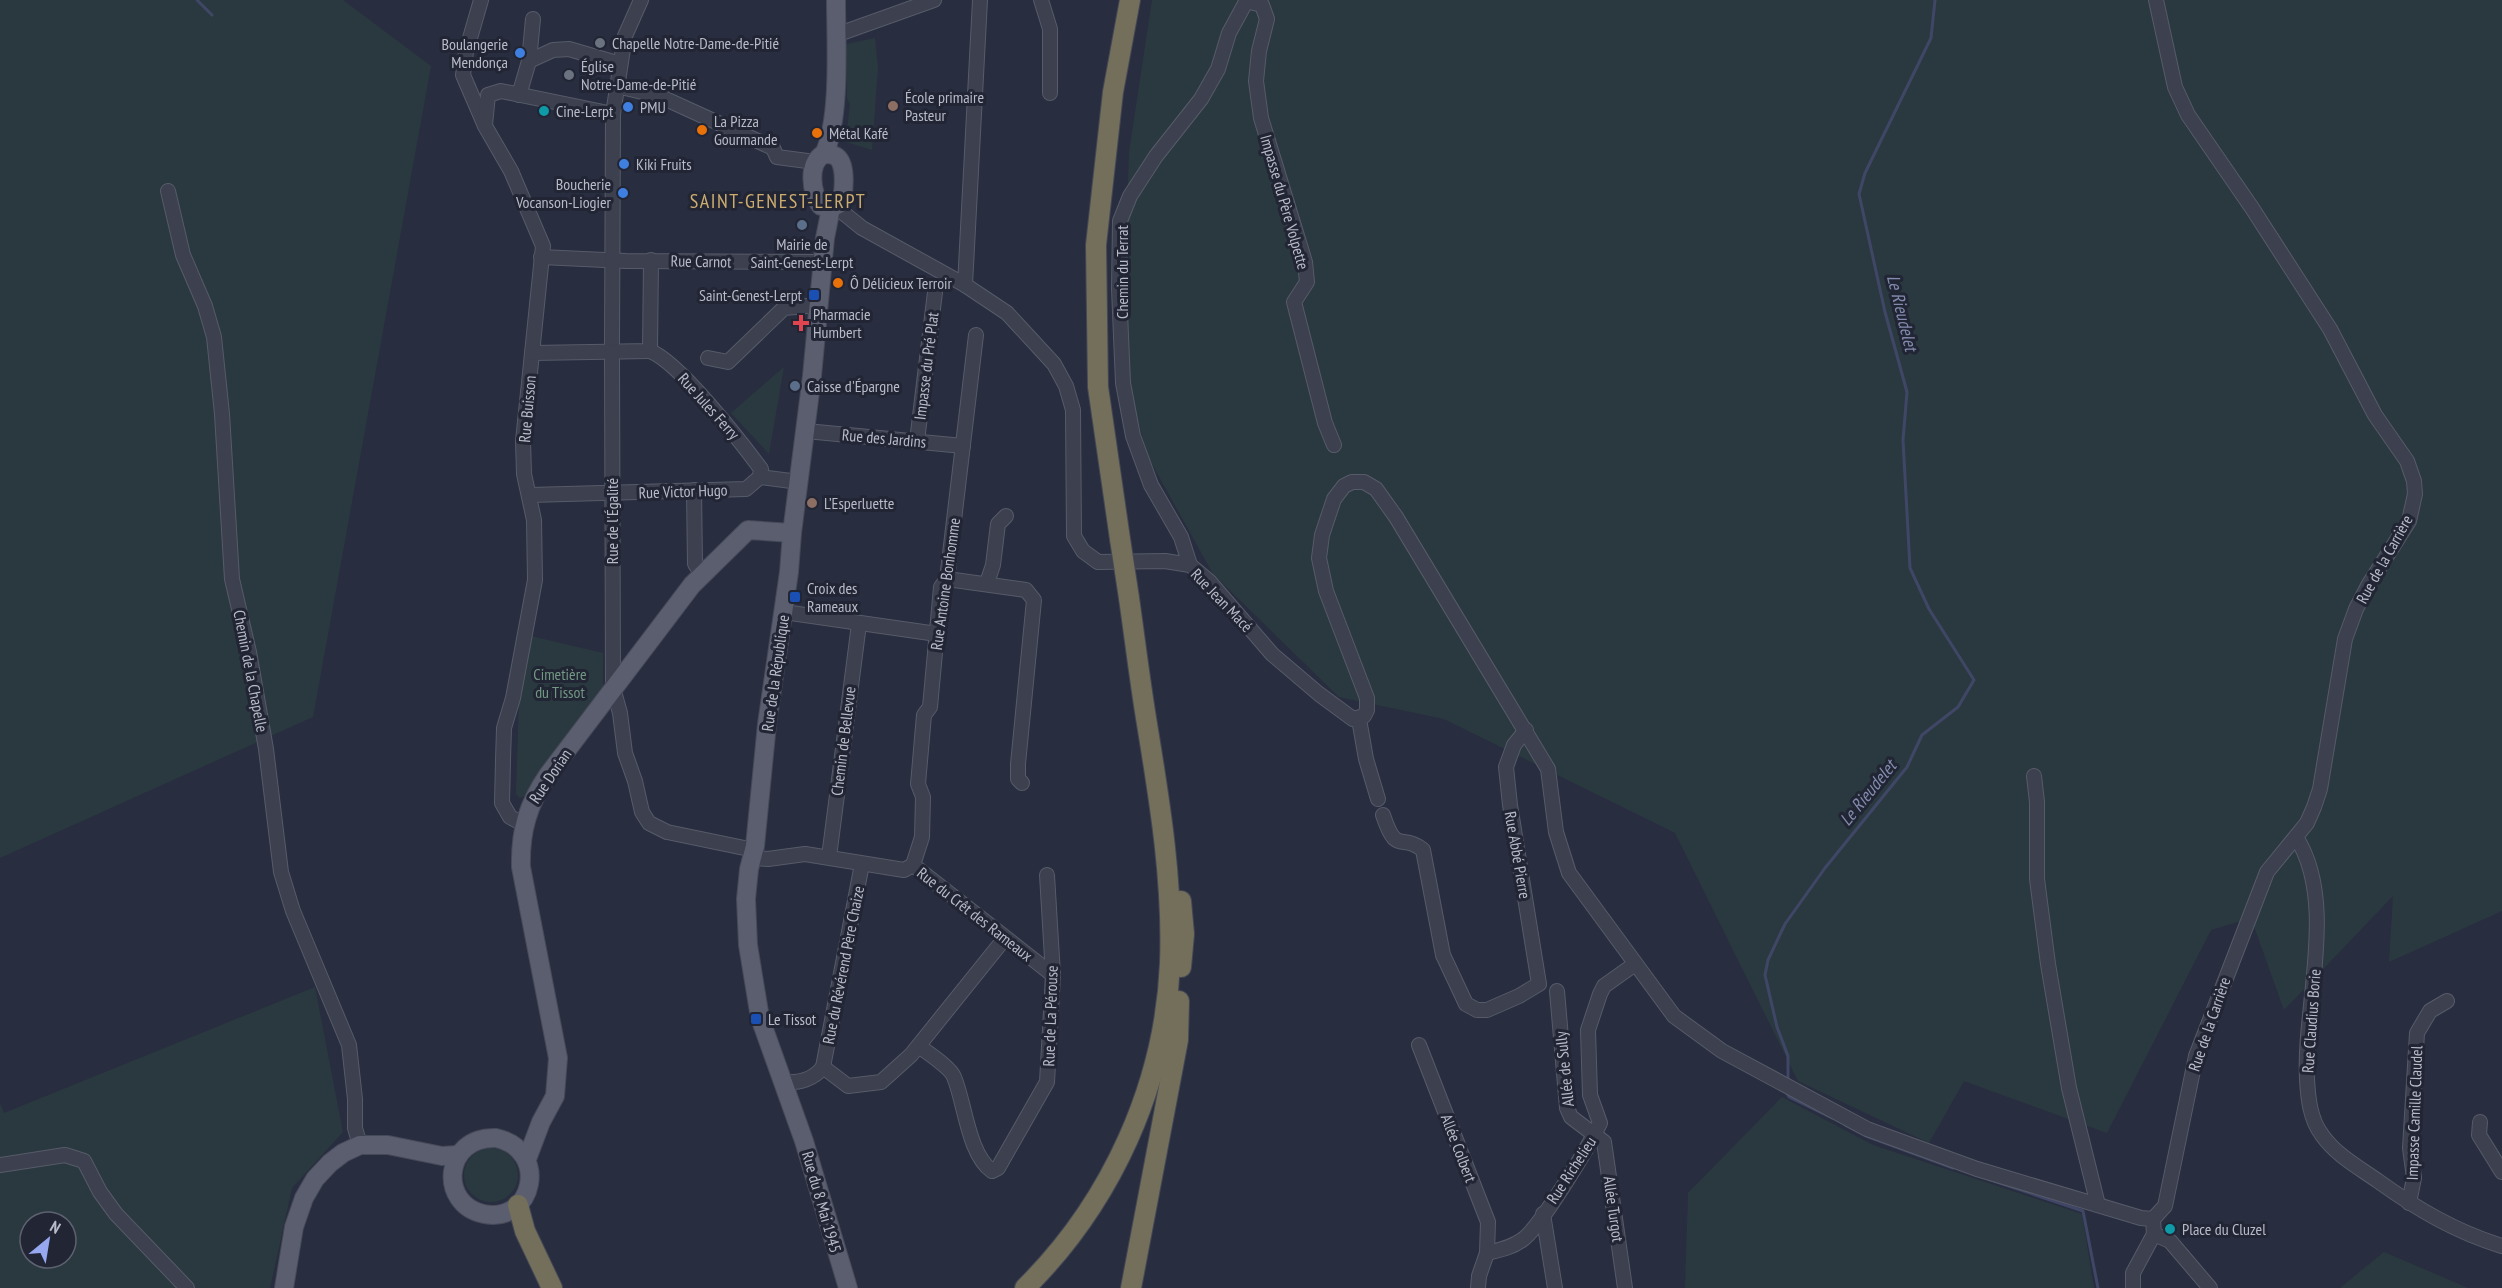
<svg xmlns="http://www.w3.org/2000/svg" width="2502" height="1288" font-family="'PT Sans Narrow',sans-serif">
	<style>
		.green { fill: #2a3940; fill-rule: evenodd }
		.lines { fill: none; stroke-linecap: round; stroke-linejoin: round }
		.stream { stroke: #404766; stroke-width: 3 }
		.minor-casing { stroke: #575b69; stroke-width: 16 }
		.major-casing { stroke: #464958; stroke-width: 20 }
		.highway-casing { stroke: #444856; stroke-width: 22 }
		.minor { stroke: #3c404f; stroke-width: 14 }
		.major { stroke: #5a5e6f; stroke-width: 18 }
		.highway { stroke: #746f5a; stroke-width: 20 }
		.highway-bridge-casing { stroke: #444856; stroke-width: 22; stroke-linecap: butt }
		.highway-bridge { stroke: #746f5a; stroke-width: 20 }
		.worship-dot { fill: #6b7280; stroke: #212534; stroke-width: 2 }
		.shop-dot { fill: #3f7fe0; stroke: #212534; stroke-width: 2 }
		.education-dot { fill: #8d6e63; stroke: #212534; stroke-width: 2 }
		.culture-dot { fill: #0f9aa8; stroke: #212534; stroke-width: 2 }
		.food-dot { fill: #e8710a; stroke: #212534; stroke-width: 2 }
		.service-dot { fill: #5c6f8a; stroke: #212534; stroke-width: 2 }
		.transit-dot { fill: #1a4fb4; stroke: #212534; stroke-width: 2 }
		.health-dot { fill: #e0444e; stroke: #212534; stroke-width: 2 }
		.labels { text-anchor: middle; stroke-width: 6; stroke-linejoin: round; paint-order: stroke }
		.poi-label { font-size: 16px; fill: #b9bbc9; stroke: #212534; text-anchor: start }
		.street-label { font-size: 16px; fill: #b9bbc9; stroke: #212534 }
		.park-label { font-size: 16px; fill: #729883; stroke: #212534 }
		.water-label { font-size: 18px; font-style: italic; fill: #838cae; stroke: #212534 }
		.quarter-label { font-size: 20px; letter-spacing: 1.5px; fill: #cdac70; stroke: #212534 }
	</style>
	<rect width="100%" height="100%" fill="#282d3f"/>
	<!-- green -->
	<g class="green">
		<polygon points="0,0 343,0 431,66 313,717 0,858"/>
		<polygon points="1152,0 2502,0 2502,911 2389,962 2393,896 2284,1010 2251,918 2211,930 2107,1133 1964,1081 1929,1143 1798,1081 1675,833 1444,719 1339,697 1213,574 1147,455 1129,385 1125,276 1129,152"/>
		<polygon points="875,38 878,68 872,150 846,142 850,104 847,98 846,44"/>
		<polygon points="784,367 769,454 731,413"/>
		<polygon points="531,636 603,653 603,688 524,796 520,798 516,794 519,700"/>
		<path d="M315 987 343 1132 292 1188 270 1288H0V1103L4 1113ZM30 1222H66V1258H30Z"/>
		<polygon points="1782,1097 1873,1145 2082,1214 2094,1288 1685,1288 1688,1193"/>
		<circle cx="491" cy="1175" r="27"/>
		<polygon points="2384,1252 2468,1288 2340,1288"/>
	</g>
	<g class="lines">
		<!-- stream -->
		<g class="stream">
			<polyline points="197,0 212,15"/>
			<polyline points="1788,1081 1788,1056 1777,1027 1765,975 1768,960 1785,924 1825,868 1907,767 1922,735 1958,707 1974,680 1929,609 1910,568 1903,440 1907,392 1885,312 1859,194 1865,173 1931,38 1935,0"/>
			<polyline points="1785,1090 1789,1097 1832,1118"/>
			<polyline points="1845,1125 1866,1136 1953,1168"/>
			<polyline points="1988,1179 2083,1211 2098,1288"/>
		</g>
		<defs>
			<g id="minor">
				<polyline points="481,0 466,52 463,75 485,126 511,171 543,246 523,441 524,474 534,520 535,580 513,698 504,728 503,760 502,803 510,817 523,824"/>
				<polyline points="1041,0 1050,29 1050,93"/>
				<polyline points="1246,1 1262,5 1267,19 1259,51 1256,81 1261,118 1305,262 1307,282 1294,302 1325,423 1334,445"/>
				<polyline points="836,35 934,0"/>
				<polyline points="529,61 553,50 569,49 620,64"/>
				<polyline points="617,86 659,96 773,148 777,157 815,162"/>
				<polyline points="519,95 529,61 533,19"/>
				<polyline points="485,125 488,95 501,91 613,114"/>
				<polyline points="168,191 183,255 205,306 214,337 222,414 232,579 249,652 266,749 281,872 293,911 349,1045 355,1099 355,1128 360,1145"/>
				<polyline points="836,207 862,228 965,285 1007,313 1054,364 1066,386 1073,410 1074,536 1083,551 1098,562 1165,561 1190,565 1209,581 1272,654 1319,694 1353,719 1364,716 1367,710 1367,698 1326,591 1319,558 1322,535 1334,499 1344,486 1352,482 1364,482 1376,489 1396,517 1548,769 1556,832 1569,873 1674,1016 1722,1051 1867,1129 1977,1169 2141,1218 2153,1219"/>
				<polyline points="541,257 626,261 823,262"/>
				<polyline points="965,285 980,0"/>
				<polyline points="612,346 613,114 625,36 641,0"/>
				<path d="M650 351C679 362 741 442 761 469L760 477 799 482"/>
				<polyline points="532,353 650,351 651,260"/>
				<polyline points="612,353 613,688 620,713 625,753 635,781 642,812 649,823 667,832 754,850"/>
				<polyline points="708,358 728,362 784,308 819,305"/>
				<polyline points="806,431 963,446"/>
				<polyline points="917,441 935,292"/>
				<polyline points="694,490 695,564 702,574"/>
				<polyline points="530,495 746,489 760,477"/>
				<polyline points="1190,565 1181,537 1151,485 1133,436 1123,383 1119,289 1120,221 1130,196 1156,156 1201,99 1218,69 1229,33 1247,0"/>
				<polyline points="947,579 1026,590 1034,600 1018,764 1018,779 1022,783"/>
				<polyline points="987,583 993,565 998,524 1006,516"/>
				<polyline points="784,612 937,634"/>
				<polyline points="1359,719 1366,759 1378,799"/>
				<polyline points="2034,776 2037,802 2037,879 2048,964 2069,1088 2098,1205"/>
				<path d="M1383 815C1397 857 1401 832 1423 850L1443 955 1466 1004 1477 1010H1487L1519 996 1539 984 1510 805 1506 767 1514 745 1526 730"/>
				<path d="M2296 837C2338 902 2303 1006 2307 1079 2308 1098 2310 1119 2322 1135 2336 1155 2358 1167 2378 1181 2417 1209 2456 1232 2502 1246"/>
				<polyline points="829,857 859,624"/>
				<polyline points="753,858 768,859 805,854 904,870 913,865 1053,975"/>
				<polyline points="913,865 922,837 923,797 918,784 924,715 930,707 941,587 947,579 976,335"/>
				<polyline points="1557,991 1567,1108 1571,1117 1604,1142 1625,1288"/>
				<polyline points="1419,1045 1488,1222 1487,1253 1479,1276 1478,1288"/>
				<path d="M920 1047C928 1053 951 1068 954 1077 965 1103 968 1154 992 1171L998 1168 1047 1082 1053 975 1047 875"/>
				<polyline points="823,1067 862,864"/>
				<path d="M785 1082C799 1083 814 1079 823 1067L848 1086 881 1082 911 1055 1005 938"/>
				<polyline points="2480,1122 2479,1135 2502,1172"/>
				<polyline points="0,1165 65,1155 84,1161 100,1192 116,1214 187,1288"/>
				<polyline points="2409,1203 2414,1178 2410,1148 2417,1033 2430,1011 2447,1001"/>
				<polyline points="1543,1214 1555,1288"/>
				<polyline points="2153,1219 2165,1206 2196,1056 2267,872 2307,823 2314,807 2320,789 2345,639 2356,609 2369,584 2409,521 2415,494 2414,481 2407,461 2375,415 2330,329 2252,208 2188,115 2175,87 2156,0"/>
				<polyline points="2153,1219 2154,1234 2170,1241 2210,1288"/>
				<path d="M1487 1253C1499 1250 1511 1248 1522 1240 1540 1228 1589 1146 1600 1123L1590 1095 1588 1030 1600 994 1604 986 1635 964"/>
				<polyline points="2133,1288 2133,1273 2154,1234"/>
			</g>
			<g id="major">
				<path d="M824 154C841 118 836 41 836 0"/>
				<path d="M824 154C829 154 834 154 838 158 846 166 845 195 839 204L831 208 821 206C811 194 807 162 824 154Z"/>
				<polyline points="831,208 825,238 812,376 792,533 789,572 767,724 755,846 749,869 746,899 748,945 760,1018 804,1141 848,1288"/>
				<path d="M496 1138C550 1150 534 1224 484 1214 438 1205 443 1136 496 1138Z"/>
				<path d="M527 1159 541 1122 555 1096 558 1058 521 867C520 831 528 804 548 775L692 585 748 530 792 533"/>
				<polyline points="284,1288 294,1227 304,1198 315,1179 330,1163 343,1153 360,1145 388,1145 442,1156 457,1155"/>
			</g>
			<g id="highway">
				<polyline points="1120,539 1098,387 1096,245 1113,92 1130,0"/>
				<polyline points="1181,901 1184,934 1181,967"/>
				<polyline points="518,1205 525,1231 552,1288"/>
				<path d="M1025 1288C1111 1203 1165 1085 1170 963 1173 883 1160 803 1147 724 1140 682 1135 640 1129 598"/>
				<polyline points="1131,1288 1178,1040 1179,1001"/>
			</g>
		</defs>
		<!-- minor casing -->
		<use href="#minor" class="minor-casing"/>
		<!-- major casing -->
		<use href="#major" class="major-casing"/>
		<!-- highway casing -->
		<use href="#highway" class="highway-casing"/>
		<!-- minor -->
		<use href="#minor" class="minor"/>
		<!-- major -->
		<use href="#major" class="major"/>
		<!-- highway -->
		<use href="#highway" class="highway"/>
		<defs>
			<polyline id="highway-bridge" points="1120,539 1129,598"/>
		</defs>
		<!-- highway-bridge casing -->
		<use href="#highway-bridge" class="highway-bridge-casing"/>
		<!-- highway-bridge -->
		<use href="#highway-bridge" class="highway-bridge"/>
	</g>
	<!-- markers -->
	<g class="worship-dot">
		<circle cx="600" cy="43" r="6"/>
		<circle cx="569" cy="75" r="6"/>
	</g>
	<g class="shop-dot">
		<circle cx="520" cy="53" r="6"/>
		<circle cx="628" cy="107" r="6"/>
		<circle cx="624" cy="164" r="6"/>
		<circle cx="623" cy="193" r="6"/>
	</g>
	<g class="education-dot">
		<circle cx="893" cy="106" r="6"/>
		<circle cx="812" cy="503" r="6"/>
	</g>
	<g class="culture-dot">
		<circle cx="544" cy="111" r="6"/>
		<circle cx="2170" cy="1229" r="6"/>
	</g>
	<g class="food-dot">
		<circle cx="702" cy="130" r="6"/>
		<circle cx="817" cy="133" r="6"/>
		<circle cx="838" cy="283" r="6"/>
	</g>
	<g class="service-dot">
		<circle cx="802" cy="225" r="6"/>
		<circle cx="795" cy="386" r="6"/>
	</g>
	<g class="transit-dot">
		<rect x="808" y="289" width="12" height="12" rx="3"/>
		<rect x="789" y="591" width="12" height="12" rx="3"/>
		<rect x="750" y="1013" width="12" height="12" rx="3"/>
	</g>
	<path class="health-dot" d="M798 314h6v6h6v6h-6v6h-6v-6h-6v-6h6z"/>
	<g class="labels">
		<!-- poi labels -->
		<g class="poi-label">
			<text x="612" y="49">Chapelle Notre-Dame-de-Pitié</text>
			<text x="508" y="50" text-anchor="end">Boulangerie<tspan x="508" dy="18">Mendonça</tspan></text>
			<text x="581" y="72">Église<tspan x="581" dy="18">Notre-Dame-de-Pitié</tspan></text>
			<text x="905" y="103">École primaire<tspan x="905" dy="18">Pasteur</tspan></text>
			<text x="640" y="113">PMU</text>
			<text x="556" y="117">Cine-Lerpt</text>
			<text x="714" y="127">La Pizza<tspan x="714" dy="18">Gourmande</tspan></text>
			<text x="829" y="139">Métal Kafé</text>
			<text x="636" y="170">Kiki Fruits</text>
			<text x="611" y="190" text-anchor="end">Boucherie<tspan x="611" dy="18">Vocanson-Liogier</tspan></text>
			<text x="802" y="250" text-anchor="middle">Mairie de<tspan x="802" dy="18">Saint-Genest-Lerpt</tspan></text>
			<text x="850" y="289">Ô Délicieux Terroir</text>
			<text x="802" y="301" text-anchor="end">Saint-Genest-Lerpt</text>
			<text x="813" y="320">Pharmacie<tspan x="813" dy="18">Humbert</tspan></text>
			<text x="807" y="392">Caisse d'Épargne</text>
			<text x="824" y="509">L’Esperluette</text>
			<text x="807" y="594">Croix des<tspan x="807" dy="18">Rameaux</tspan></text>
			<text x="768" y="1025">Le Tissot</text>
			<text x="2182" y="1235">Place du Cluzel</text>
		</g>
		<!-- street labels -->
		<g class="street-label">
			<text transform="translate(1285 202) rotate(74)" y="6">Impasse du Père Volpette</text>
			<text transform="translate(701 261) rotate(1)" y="6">Rue Carnot</text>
			<text transform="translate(1122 272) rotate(-90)" y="6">Chemin du Terrat</text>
			<text transform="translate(926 366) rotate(-83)" y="6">Impasse du Pré Plat</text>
			<text transform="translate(709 406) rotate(48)" y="6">Rue Jules Ferry</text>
			<text transform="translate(527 409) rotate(-85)" y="6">Rue Buisson</text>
			<text transform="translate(884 438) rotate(5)" y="6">Rue des Jardins</text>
			<text transform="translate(683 491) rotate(-2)" y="6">Rue Victor Hugo</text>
			<text transform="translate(612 521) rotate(-90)" y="6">Rue de l'Égalité</text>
			<text transform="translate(2384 559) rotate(-61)" y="6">Rue de la Carrière</text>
			<text transform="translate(945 584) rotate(-82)" y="6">Rue Antoine Bonhomme</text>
			<text transform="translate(1222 600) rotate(46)" y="6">Rue Jean Macé</text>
			<text transform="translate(251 671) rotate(79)" y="6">Chemin de la Chapelle</text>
			<text transform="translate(775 673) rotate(-82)" y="6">Rue de la République</text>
			<text transform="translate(843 741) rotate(-83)" y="6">Chemin de Bellevue</text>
			<text transform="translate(550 776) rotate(-56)" y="6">Rue Dorian</text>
			<text transform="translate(1518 855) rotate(80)" y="6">Rue Abbé Pierre</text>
			<text transform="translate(975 914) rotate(38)" y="6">Rue du Crêt des Rameaux</text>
			<text transform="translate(843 965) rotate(-79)" y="6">Rue du Révérend Père Chaize</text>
			<text transform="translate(1050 1016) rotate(-88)" y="6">Rue de La Pérouse</text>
			<text transform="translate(2311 1021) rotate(-86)" y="6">Rue Claudius Borie</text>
			<text transform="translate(2209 1024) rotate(-71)" y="6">Rue de la Carrière</text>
			<text transform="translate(1564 1069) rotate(-96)" y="6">Allée de Sully</text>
			<text transform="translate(2414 1113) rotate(-88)" y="6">Impasse Camille Claudel</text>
			<text transform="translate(1459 1148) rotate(69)" y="6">Allée Colbert</text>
			<text transform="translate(1571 1170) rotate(-57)" y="6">Rue Richelieu</text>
			<text transform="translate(822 1202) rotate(74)" y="6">Rue du 8 Mai 1945</text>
			<text transform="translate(1614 1209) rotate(82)" y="6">Allée Turgot</text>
		</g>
		<!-- park labels -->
		<g class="park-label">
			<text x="560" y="680">Cimetière<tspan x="560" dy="18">du Tissot</tspan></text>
		</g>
		<!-- water labels -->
		<g class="water-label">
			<text transform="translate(1902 313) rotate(76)" y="6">Le Rieudelet</text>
			<text transform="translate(1868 793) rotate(-51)" y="6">Le Rieudelet</text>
		</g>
		<!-- quarter labels -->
		<g class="quarter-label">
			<text x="778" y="208">SAINT-GENEST-LERPT</text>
		</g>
	</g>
	<!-- north arrow -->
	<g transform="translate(48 1240) rotate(30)"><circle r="28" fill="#212534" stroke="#5e6170" stroke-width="1.5"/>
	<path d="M0-4.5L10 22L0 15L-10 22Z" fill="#97a7f0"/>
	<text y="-9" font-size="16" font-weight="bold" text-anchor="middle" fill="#b9bbc9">N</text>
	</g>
</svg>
